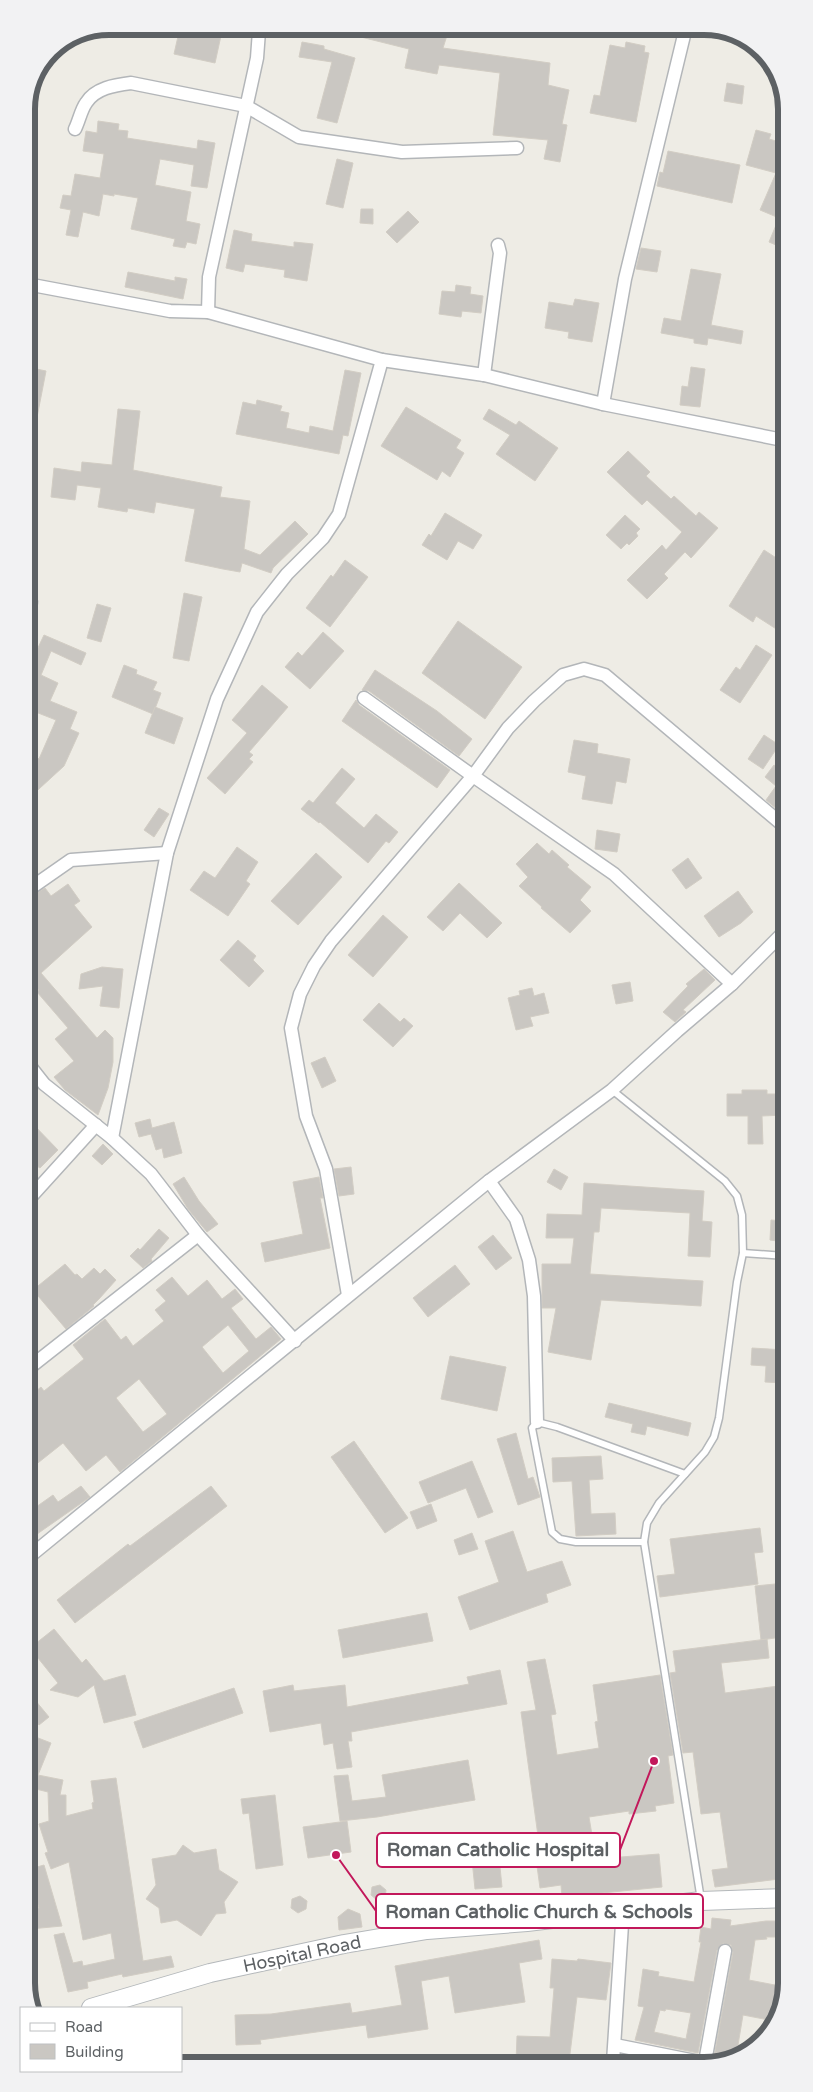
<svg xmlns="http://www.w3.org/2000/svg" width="813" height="2092" font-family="'Varela Round',sans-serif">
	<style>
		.building { fill: #cac7c2; stroke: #d2cdc4; fill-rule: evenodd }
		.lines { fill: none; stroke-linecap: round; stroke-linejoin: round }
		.lane-casing { stroke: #b3b6b9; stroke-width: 9 }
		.street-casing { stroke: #b3b6b9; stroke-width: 15 }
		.secondary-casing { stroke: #b4b8bb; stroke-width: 20 }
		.lane { stroke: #fff; stroke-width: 6 }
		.street { stroke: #fff; stroke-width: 12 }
		.secondary { stroke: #fff; stroke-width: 18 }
		.labels { text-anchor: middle; stroke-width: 4; stroke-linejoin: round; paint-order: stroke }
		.street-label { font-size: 18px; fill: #5d6164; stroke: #fff }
		.rim { fill: none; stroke: #5d6164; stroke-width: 6 }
		.leader { fill: none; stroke: #c2185b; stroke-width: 2 }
		.callout-dot { fill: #c2185b; stroke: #fff; stroke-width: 2 }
		.callout { fill: #fff; stroke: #c2185b; stroke-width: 2 }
		.callout-label { font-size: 19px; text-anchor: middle; font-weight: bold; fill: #5d6164 }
	</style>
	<rect width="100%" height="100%" fill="#eeece5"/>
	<!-- building -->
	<g class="building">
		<polygon points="409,29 431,36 433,29 449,29 443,48 550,63 548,85 569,90 562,124 567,125 560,162 544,159 548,140 493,135 500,73 439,65 437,74 405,68 409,49 349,34 349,30"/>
		<polygon points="222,31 215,63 174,54 179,32"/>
		<polygon points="302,42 324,46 324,49 355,58 337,123 317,118 332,62 299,57"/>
		<polygon points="626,42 645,46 644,52 649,53 636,122 590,113 594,95 600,96 610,45 625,48"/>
		<polygon points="727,83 744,86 742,104 724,101"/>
		<polygon points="98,121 119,124 118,130 128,131 127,138 197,149 198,140 215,143 207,188 191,186 194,165 160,159 155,185 191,192 186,221 200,224 196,244 187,242 185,248 173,246 175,239 131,229 138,198 114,194 114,196 103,194 99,216 83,212 78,237 66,235 71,210 60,208 63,195 71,196 75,174 100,178 104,154 83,151 86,131 97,133"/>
		<polygon points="756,130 771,134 769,139 783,143 783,248 769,242 779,218 760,210 776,173 746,165"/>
		<polygon points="668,151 740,165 732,203 657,186 660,172 663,173"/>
		<polygon points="337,159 353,163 343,208 326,204"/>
		<polygon points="361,209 373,209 373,224 360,223"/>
		<polygon points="408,211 419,222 397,243 386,232"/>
		<polygon points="234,230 252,234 251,241 294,247 294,242 313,244 307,281 284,277 285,270 245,264 243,272 226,268"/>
		<polygon points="641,248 661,251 657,272 636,269"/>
		<polygon points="691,269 721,274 711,325 743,331 741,344 708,338 707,345 694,343 694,339 661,333 664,318 681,321"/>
		<polygon points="128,272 175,281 175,277 187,279 183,299 125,287"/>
		<polygon points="456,285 471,287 470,294 483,296 481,313 462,311 461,317 439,314 442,291 455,292"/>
		<polygon points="575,299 599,303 592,342 568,338 569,332 545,328 549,302 573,306"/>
		<polygon points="27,367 46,371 33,438 27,438"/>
		<polygon points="691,367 705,369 700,407 680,405 682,386 688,387"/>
		<polygon points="345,370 361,373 348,436 343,435 339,454 236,434 243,402 256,405 257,400 282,406 280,411 289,413 286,428 309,433 310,426 333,431"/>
		<polygon points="406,407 461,440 456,448 464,453 450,477 442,471 437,480 381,446"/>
		<polygon points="118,409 140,411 133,470 222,487 220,497 250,501 244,549 260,555 295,521 308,534 273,568 271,573 242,563 240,572 223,569 185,561 195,509 156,502 154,513 128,508 127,512 98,507 101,488 77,485 75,500 51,497 54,468 81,472 82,462 112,465"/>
		<polygon points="489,409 516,425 519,421 558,448 535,481 496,454 510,435 483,419"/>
		<polygon points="628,451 650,472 646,476 671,499 674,496 696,516 699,512 718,528 691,558 685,552 664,574 668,578 647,599 627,580 662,545 666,550 682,532 647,500 642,505 607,472"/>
		<polygon points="445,513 482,535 473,549 458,541 447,560 422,545 429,534 431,536"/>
		<polygon points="625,515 640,529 636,533 638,536 629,545 627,543 621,549 606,535"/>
		<polygon points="764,550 784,563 784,634 756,616 753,622 729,606"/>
		<polygon points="345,560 368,577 330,627 306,608 331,575 333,577"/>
		<polygon points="184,593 202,597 189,661 173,658"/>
		<polygon points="97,604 111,608 101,642 87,638"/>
		<polygon points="458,621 522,667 485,719 422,673"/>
		<polygon points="323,632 344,651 310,689 285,667 298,652 302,656"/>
		<polygon points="44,635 86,653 81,665 51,651 41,675 58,683 50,701 77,712 70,729 79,733 64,766 28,799 28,749 39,759 56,720 28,709 28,669"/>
		<polygon points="756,645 772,655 740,703 720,690 736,667 740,670"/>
		<polygon points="124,665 137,670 136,674 157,682 153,690 161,693 153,714 112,697"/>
		<polygon points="375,670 437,711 472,739 459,756 369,691 362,690"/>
		<polygon points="262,685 288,707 249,752 253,755 249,759 253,762 225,794 207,778 247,733 232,720"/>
		<polygon points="356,700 359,705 450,770 437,788 342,721"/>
		<polygon points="155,707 183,718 174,744 145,733"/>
		<polygon points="764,735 779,745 763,769 748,759"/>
		<polygon points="574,740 598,744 597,753 630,759 626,783 616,781 612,804 582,799 586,776 568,772"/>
		<polygon points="774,765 784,772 784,815 766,800 776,786 765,777"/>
		<polygon points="342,768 355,779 335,803 364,828 376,814 398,832 389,843 386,841 368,863 320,822 319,823 301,809 309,800 313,803"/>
		<polygon points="159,808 169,814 154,837 144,830"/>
		<polygon points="597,830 620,834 617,852 595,849"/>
		<polygon points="537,843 549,854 552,850 569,865 567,867 591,887 580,900 591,911 570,933 541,908 542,907 519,886 528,877 516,864"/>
		<polygon points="237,847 258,862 246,881 250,884 228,916 190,890 204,871 215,878"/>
		<polygon points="316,853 342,877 298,925 271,901"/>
		<polygon points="688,858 702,878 686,889 672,870"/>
		<polygon points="459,883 502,923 487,938 460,913 443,931 427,917"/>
		<polygon points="68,884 80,901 74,905 92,927 41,973 97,1038 105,1030 113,1038 113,1062 108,1088 98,1115 65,1090 54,1077 74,1061 55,1039 68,1028 37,992 39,990 31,981 28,984 28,898 45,888 51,896"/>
		<polygon points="738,891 753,912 741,923 719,937 704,916"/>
		<polygon points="383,915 408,937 373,977 348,955"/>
		<polygon points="238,940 256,956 253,960 264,971 249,987 220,960"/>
		<polygon points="102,967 123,969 119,1008 100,1006 103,986 79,989 81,974"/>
		<polygon points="704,969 715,980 683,1010 686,1012 675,1022 663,1012 688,986 686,984"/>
		<polygon points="630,982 633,1001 616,1004 612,985"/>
		<polygon points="532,988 534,996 544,993 549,1013 530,1017 533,1026 516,1030 508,998 520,995 519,991"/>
		<polygon points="379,1003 400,1022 404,1018 413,1026 393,1047 363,1020"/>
		<polygon points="325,1057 336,1081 322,1088 311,1063"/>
		<polygon points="742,1090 767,1090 767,1094 778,1094 778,1098 785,1098 785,1115 762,1116 763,1144 748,1144 748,1116 727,1116 727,1094 742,1094"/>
		<polygon points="150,1119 152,1128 174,1122 182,1153 164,1158 162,1148 156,1150 151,1134 139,1137 135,1123"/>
		<polygon points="29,1120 58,1150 40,1168 37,1166 29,1173"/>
		<polygon points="103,1144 113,1154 102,1165 92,1156"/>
		<polygon points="351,1167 354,1194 339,1196 334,1169"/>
		<polygon points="554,1169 568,1177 561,1190 547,1182"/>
		<polygon points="184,1177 199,1201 218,1224 207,1232 188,1209 173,1184"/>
		<polygon points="319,1177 323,1198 320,1198 330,1248 265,1262 261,1243 303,1234 293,1182"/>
		<polygon points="584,1183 704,1191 702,1221 712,1222 710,1257 688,1256 690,1213 601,1208 599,1232 594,1232 590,1274 703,1281 701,1306 601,1300 591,1360 548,1352 556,1308 542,1308 542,1264 571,1264 574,1238 546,1238 547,1214 582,1215"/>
		<polygon points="771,1220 785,1221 785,1242 770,1240"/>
		<polygon points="159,1229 169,1238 151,1259 152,1261 143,1268 130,1256 138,1248 140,1250"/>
		<polygon points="493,1235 512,1258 496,1270 478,1247"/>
		<polygon points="65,1264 75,1275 77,1274 82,1279 94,1268 100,1274 105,1269 116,1280 99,1299 93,1305 94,1306 66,1329 33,1290"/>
		<polygon points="455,1265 470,1284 428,1317 413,1298"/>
		<path d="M172 1277 188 1296 207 1280 222 1299 235 1289 243 1299 231 1308 256 1339 271 1327 281 1339 120 1472 106 1455 86 1471 63 1443 29 1470V1397L41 1387 44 1391 84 1359 73 1345 105 1319 121 1340 126 1336 133 1346 164 1321 155 1310 166 1301 156 1290ZM228 1325 249 1351 223 1373 202 1347ZM139 1379 167 1414 143 1432 116 1398Z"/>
		<polygon points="752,1348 785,1350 783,1383 765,1382 766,1366 751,1365"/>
		<polygon points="450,1356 506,1367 497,1411 441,1399"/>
		<polygon points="609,1403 691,1423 688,1436 647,1426 645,1435 631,1432 633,1424 605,1417"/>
		<polygon points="516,1433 528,1479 533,1477 540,1497 518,1505 497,1439"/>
		<polygon points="354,1441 408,1518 385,1533 331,1457"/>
		<polygon points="601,1456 603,1479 589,1480 591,1514 615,1513 616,1534 576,1536 572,1481 553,1482 552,1458"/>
		<polygon points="472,1461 493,1512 478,1518 466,1488 428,1503 419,1482"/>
		<polygon points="81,1486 90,1497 30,1539 29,1512 53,1495 58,1502"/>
		<polygon points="211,1486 227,1506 75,1623 57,1600 128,1544 130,1546"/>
		<polygon points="431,1504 437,1521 417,1529 410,1512"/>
		<polygon points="760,1528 763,1552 754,1553 758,1584 660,1597 657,1576 675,1574 670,1539"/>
		<polygon points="513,1531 527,1572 562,1561 571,1585 546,1594 548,1602 470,1630 458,1597 499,1582 485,1541"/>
		<polygon points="472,1533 478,1549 459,1555 454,1540"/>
		<polygon points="775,1584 782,1637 761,1640 755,1586"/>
		<polygon points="427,1613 433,1641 343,1658 338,1630"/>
		<polygon points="54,1629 82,1663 86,1659 104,1681 125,1675 136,1715 104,1723 94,1685 78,1697 50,1690 58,1683 30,1648"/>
		<polygon points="767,1639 769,1658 721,1663 725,1693 786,1685 786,1803 777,1804 782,1839 786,1838 787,1878 715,1887 712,1870 728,1868 720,1812 701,1814 693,1752 683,1753 670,1673 676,1672 673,1651"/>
		<polygon points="545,1659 556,1714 551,1715 557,1755 599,1748 595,1722 598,1721 593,1685 660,1675 673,1755 668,1756 674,1803 655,1806 656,1811 629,1814 629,1811 589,1817 596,1859 659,1854 662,1887 562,1897 561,1885 540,1888 537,1866 542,1865 521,1712 536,1710 527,1662"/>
		<polygon points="500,1670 507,1704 351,1732 352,1741 348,1741 352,1767 337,1769 333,1743 324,1745 321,1723 270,1732 263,1691 293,1685 294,1691 345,1685 347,1707 469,1684 467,1677"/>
		<polygon points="234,1688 243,1713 143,1748 134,1722"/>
		<polygon points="30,1694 49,1717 39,1725 30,1714"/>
		<polygon points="33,1736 51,1743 38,1775 63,1780 60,1795 66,1795 66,1816 93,1809 92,1803 94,1802 91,1781 116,1778 143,1961 171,1956 174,1967 123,1977 122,1974 87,1982 88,1988 68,1992 54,1935 64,1933 73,1963 82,1961 83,1966 115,1959 111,1933 83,1940 69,1862 51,1869 45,1853 48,1852 39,1824 49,1821 48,1792 32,1788 30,1792 30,1743"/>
		<polygon points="468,1760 475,1800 377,1817 340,1821 334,1776 348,1775 352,1801 386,1797 382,1775"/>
		<polygon points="275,1795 283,1865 256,1869 249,1813 243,1814 241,1799"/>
		<polygon points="347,1821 351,1852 308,1858 303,1827"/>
		<polygon points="183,1845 194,1853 216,1849 219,1870 238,1882 224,1902 226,1913 216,1914 201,1936 177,1920 161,1923 159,1908 146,1899 156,1885 152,1859 176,1855"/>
		<polygon points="498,1847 502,1887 475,1889 471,1850"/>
		<polygon points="44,1865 62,1926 30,1929 30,1909 39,1908 30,1878 30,1869"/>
		<polygon points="380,1885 386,1890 385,1898 377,1900 371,1895 372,1887"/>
		<polygon points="300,1896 307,1901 306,1909 298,1913 291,1908 292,1899"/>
		<polygon points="348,1909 360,1914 362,1927 339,1930 338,1917"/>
		<path d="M712 1918 731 1920 730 1926 766 1921H787V1937H766L767 1939 755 1940 749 1980 785 1987 774 2021 743 2015 738 2045 750 2047 732 2060 714 2057 733 1952 731 1945 723 1943 717 1950 698 2053 635 2040 644 2007 638 2006 643 1969 659 1972 658 1976 694 1982 701 1942H699L701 1927 711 1929ZM666 2009 691 2013 686 2039 654 2032 660 2010 665 2011Z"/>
		<polygon points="539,1940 542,1959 519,1963 525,2002 455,2013 449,1976 421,1981 428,2029 368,2038 366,2025 260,2040 261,2044 236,2045 235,2015 271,2014 350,2003 352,2013 402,2005 395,1966"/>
		<polygon points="552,1959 577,1961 578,1959 611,1963 606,2000 577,1997 569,2062 516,2063 517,2036 550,2037 554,1988 550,1988"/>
	</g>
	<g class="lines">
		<defs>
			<g id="lane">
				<polyline points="612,1090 725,1181 737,1196 742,1215 743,1253 737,1282 719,1418 714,1437 705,1452 659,1503 647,1523 644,1542 701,1900"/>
				<polyline points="743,1253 785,1256"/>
				<polyline points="644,1542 576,1542 560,1539 552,1532 532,1428 537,1422 557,1427 685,1474"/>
			</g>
			<g id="street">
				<path d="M75 129C79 121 81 110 86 103 95 88 115 85 131 83L246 106 299 137 402 152 517 148"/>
				<polyline points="27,284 170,311 208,312 382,360 484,375 603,404 783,440"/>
				<polyline points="208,312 209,277 257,58 259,31"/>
				<polyline points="484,375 500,253 498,245"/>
				<polyline points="603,404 625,279 686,27"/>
				<polyline points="28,612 31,602"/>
				<polyline points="364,698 473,776 614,874 732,984"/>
				<polyline points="28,890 71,860 167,853"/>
				<polyline points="29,1065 44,1084 112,1138 151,1174 198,1235 295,1341"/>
				<polyline points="112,1138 167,853 217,699 257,612 287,574 323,538 339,514 382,360"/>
				<polyline points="489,1181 516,1219 529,1260 534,1296 537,1422"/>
				<polyline points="29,1199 96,1125"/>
				<polyline points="348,1295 326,1169 306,1116 291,1028 300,994 314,966 331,941 473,776 508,728 534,701 563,675 584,669 605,675 784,826"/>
				<polyline points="29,1368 198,1235"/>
				<polyline points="30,1556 489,1181 612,1090 677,1031 732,984 784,932"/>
				<polyline points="615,2045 700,2062"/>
				<polyline points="613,2062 623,1909"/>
				<polyline points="705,2062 725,1951"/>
			</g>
			<polyline id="secondary" points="91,2008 210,1973 344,1944 427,1930 527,1922 701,1901 787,1898"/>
		</defs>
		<!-- lane casing -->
		<use href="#lane" class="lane-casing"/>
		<!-- street casing -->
		<use href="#street" class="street-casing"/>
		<!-- secondary casing -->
		<use href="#secondary" class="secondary-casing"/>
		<!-- lane -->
		<use href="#lane" class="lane"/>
		<!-- street -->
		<use href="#street" class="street"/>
		<!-- secondary -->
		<use href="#secondary" class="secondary"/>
	</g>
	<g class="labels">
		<!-- street labels -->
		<g class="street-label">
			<text transform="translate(302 1954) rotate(-12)" y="6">Hospital Road</text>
		</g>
	</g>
	<!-- crop -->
	<path d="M0 0H813V2092H0ZM109 35H704A74 74 0 0 1 778 109V1983A74 74 0 0 1 704 2057H109A74 74 0 0 1 35 1983V109A74 74 0 0 1 109 35Z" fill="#f2f2f3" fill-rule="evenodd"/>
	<path class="rim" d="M109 35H704A74 74 0 0 1 778 109V1983A74 74 0 0 1 704 2057H109A74 74 0 0 1 35 1983V109A74 74 0 0 1 109 35Z"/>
	<!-- callouts -->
	<path class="leader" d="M654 1761L620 1850M336 1855L376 1911"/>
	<g class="callout-dot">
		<circle cx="654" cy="1761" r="5"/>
		<circle cx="336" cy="1855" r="5"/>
	</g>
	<g class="callout">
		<rect x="377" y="1833" width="243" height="34" rx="5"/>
		<rect x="376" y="1894" width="327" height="34" rx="5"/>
	</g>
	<g class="callout-label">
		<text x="498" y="1856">Roman Catholic Hospital</text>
		<text x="539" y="1918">Roman Catholic Church &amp; Schools</text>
	</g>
	<!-- legend -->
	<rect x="20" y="2007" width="162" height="65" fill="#ffffff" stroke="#bec0c1"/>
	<rect x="30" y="2023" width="25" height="8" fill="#ffffff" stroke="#bec0c1"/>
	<text x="65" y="2032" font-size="15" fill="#5d6164">Road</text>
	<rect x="30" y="2044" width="25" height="15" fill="#cac7c2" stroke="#bec0c1"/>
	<text x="65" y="2057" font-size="15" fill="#5d6164">Building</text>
</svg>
